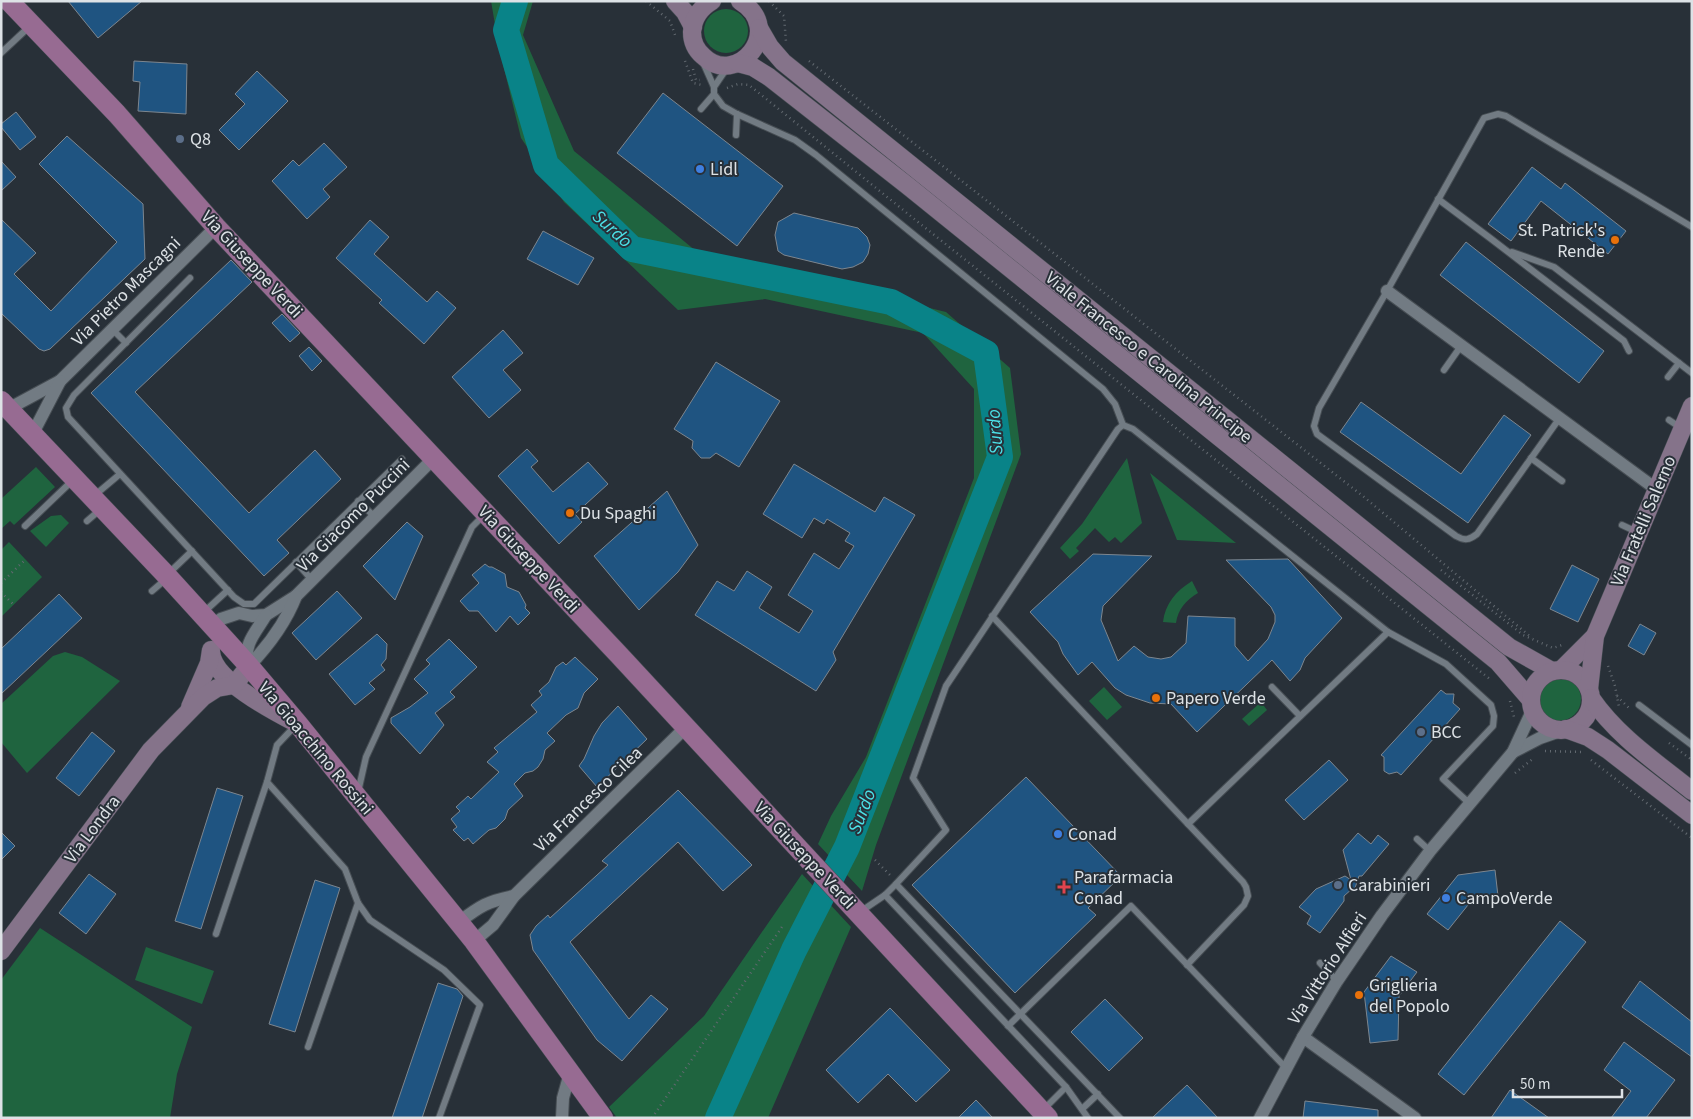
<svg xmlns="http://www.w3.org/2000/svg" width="1693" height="1119" font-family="'Source Sans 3',sans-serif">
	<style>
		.green { fill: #1f643f }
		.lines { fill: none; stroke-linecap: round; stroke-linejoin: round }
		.river { stroke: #098388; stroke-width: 26 }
		.building { fill: #1f5481; stroke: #7d868f }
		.lane-casing { stroke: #464d53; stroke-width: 8 }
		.street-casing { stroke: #464d53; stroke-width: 14 }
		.secondary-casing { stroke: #464d53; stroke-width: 19 }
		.primary-casing { stroke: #464d53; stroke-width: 21 }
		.path { stroke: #626970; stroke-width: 2.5; stroke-dasharray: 1 4; stroke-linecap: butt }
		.lane { stroke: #727b83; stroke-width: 6 }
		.street { stroke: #727b83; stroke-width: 12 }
		.secondary { stroke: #85738a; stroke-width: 18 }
		.primary { stroke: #976b92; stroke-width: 20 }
		.service-dot { fill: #5c6f8a; stroke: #283038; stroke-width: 2 }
		.shop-dot { fill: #3f7fe0; stroke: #283038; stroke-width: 2 }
		.food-dot { fill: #e8710a; stroke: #283038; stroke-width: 2 }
		.health-dot { fill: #e0444e; stroke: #283038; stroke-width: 2 }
		.labels { text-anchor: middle; stroke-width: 4; stroke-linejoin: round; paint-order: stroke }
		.poi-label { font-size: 18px; fill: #dde2e6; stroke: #283038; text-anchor: start }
		.street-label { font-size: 18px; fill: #dde2e6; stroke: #283038 }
		.water-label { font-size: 19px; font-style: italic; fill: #4ce0e7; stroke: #283038 }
	</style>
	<rect width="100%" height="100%" fill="#283038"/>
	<!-- green -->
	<g class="green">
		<polygon points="491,1 533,1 523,35 574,151 696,251 946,312 1010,368 1021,454 876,845 862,891 818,844 831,816 866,757 974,478 974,389 923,333 765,299 678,310 564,202 521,138 499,48"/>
		<circle cx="726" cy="31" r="22"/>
		<polygon points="1127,458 1142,523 1121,543 1115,537 1109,542 1095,528 1076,548 1079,551 1070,559 1060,548 1082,524"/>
		<polygon points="36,467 55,487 14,525 10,521 1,529 1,499"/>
		<polygon points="1150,473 1236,543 1177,540"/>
		<polygon points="61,515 69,523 46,547 30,531 51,516"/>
		<polygon points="9,542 42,577 1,617 1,550"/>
		<path d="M1192 581 1198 593C1186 600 1178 609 1176 623L1163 622C1165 604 1176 591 1192 581Z"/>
		<polygon points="65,652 82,657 120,681 27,773 1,742 1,704 53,656"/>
		<circle cx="1559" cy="699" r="22"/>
		<polygon points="1104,687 1122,707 1107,720 1089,701"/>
		<polygon points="1261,702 1267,710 1249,726 1242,719"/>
		<polygon points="802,874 851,927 768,1118 617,1118 609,1107 704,1016"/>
		<polygon points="40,928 192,1027 177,1074 170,1118 1,1118 1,980"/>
		<polygon points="146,947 214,971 202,1004 135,980"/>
	</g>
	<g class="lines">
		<!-- river -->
		<polyline class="river" points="515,1 506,30 546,165 632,249 891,302 986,353 1000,457 847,847 794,950 718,1118"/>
	</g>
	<!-- building -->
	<g class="building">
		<polygon points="68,1 142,1 98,38"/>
		<polygon points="134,61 187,64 186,114 138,111 140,82 133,81"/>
		<polygon points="257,71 288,101 239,150 219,130 245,104 235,94"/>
		<polygon points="663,93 783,186 737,246 617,153"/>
		<polygon points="16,112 36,137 20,150 1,127 1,124"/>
		<polygon points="67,136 143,204 145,259 50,349 44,351 39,349 1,313 1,219 36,253 14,274 51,311 117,242 39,164"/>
		<polygon points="324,143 347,167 323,189 330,197 307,219 272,181 293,160 299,166"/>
		<polygon points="1,161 16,177 1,191"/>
		<polygon points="1532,167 1561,189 1565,183 1626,231 1608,254 1541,201 1511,241 1488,224"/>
		<polygon points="794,213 858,228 867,237 870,245 868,254 863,262 853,267 842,269 784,255 778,251 775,235 778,222"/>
		<polygon points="370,220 389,237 374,254 427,302 437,291 456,308 424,344 379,303 382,300 336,258"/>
		<polygon points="543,231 594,258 578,285 527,259"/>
		<polygon points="1466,242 1604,351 1579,383 1440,275"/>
		<polygon points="231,260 252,282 135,392 249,513 315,450 341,479 277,540 289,553 264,576 91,393"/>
		<polygon points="282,314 300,333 290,342 272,323"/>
		<polygon points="503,330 523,353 503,370 521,390 489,418 452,377"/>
		<polygon points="309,347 322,361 312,371 299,356"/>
		<polygon points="716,362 780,401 739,467 716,453 710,458 701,458 692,448 693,441 674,429"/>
		<polygon points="1361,402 1461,474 1504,415 1531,435 1468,523 1340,432"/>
		<polygon points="527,449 538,461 531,467 553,492 588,462 608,484 575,514 582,522 559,544 498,476"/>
		<polygon points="794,464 875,512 884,497 915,515 833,652 836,660 816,691 695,615 717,581 734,591 747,571 772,587 759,608 799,633 813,611 788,595 814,553 839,569 854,546 845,541 850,533 827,519 824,524 814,518 802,538 763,514"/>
		<polygon points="667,491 698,545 678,572 639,610 594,556"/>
		<polygon points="407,522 423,536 395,600 363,566"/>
		<polygon points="1093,554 1152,556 1103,606 1101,620 1118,661 1134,646 1148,657 1161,659 1171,657 1186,643 1188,616 1235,618 1235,646 1248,661 1268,639 1275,622 1275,615 1271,607 1226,560 1288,559 1342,618 1305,658 1300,670 1290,681 1272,660 1197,732 1171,704 1150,703 1126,695 1115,688 1092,662 1078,675 1063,654 1058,642 1030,612"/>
		<polygon points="485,564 489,567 492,567 505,574 507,587 519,592 526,605 525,608 530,613 518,625 510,616 496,632 478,611 469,611 460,601 479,583 472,575"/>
		<polygon points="1572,565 1599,579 1578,622 1550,609"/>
		<polygon points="337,591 362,618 316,660 292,633"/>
		<polygon points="59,594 82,618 1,694 1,649"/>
		<polygon points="1640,624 1656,633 1644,655 1628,646"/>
		<polygon points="377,634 387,644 386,659 381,665 385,670 369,683 375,689 355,705 329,674"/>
		<polygon points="449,639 477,667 450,692 455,697 435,713 444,725 420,754 391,723 391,718 410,707 428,693 414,679 430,664 426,660"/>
		<polygon points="575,657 598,679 584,693 578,708 566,715 547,733 555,741 545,750 543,759 538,767 533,771 525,773 514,784 523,796 508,810 505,819 496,828 489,830 473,844 468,838 464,841 453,830 457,827 451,819 460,811 456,807 468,796 471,799 499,772 487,762 498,752 494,748 537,712 531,705 542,695 539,691 549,682 556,667 563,662 566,665"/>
		<polygon points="1441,690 1446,694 1454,694 1453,703 1460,709 1401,775 1397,772 1389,774 1384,771 1384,757 1381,755"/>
		<polygon points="618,706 647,739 597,787 579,766 584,759 594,736 602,723"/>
		<polygon points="92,732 115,751 79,796 56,778"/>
		<polygon points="1329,760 1348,780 1304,820 1285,800"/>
		<polygon points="1026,777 1121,876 1088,908 1096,915 1015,993 912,885"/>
		<polygon points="217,788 243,796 201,929 175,921"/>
		<polygon points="678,790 752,865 723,891 678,842 570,942 629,1019 651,995 668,1009 622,1061 597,1040 533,950 530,935 536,926 548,915 550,918 608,865 602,861"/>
		<polygon points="1,832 15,846 1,860"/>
		<polygon points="1358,833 1371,844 1378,835 1389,844 1362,876 1359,876 1354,891 1353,888 1344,896 1344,901 1320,933 1307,924 1311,916 1299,907 1316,889 1345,876 1351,880 1343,850"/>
		<polygon points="1495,870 1498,896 1472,900 1448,930 1427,914 1458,875"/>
		<polygon points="89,874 116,894 86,934 59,913"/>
		<polygon points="315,880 340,888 295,1032 269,1024"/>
		<polygon points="1560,921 1586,942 1464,1095 1438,1074"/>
		<polygon points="1391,956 1417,972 1399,996 1398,1040 1370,1043 1364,992"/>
		<polygon points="1640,981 1692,1022 1692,1057 1622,1007"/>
		<polygon points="438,983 457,989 463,996 422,1118 392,1118"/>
		<polygon points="1105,999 1143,1038 1109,1071 1071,1032"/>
		<polygon points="890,1008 950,1070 916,1102 888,1074 858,1103 826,1070"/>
		<polygon points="1624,1042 1675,1080 1646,1118 1611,1118 1631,1091 1604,1070"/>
		<polygon points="1187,1085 1218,1118 1152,1118"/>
		<polygon points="1510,1090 1549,1118 1491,1118"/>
		<polygon points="976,1100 993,1118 958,1118"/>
		<polygon points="1305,1101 1378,1110 1378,1118 1303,1118"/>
	</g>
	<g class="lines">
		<defs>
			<g id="lane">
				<polyline points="1,53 30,26"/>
				<polyline points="702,60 714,87 714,94 723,106 737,114 795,140 816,155 1103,389 1115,404 1123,425"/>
				<polyline points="714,87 727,68"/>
				<polyline points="701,109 714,94"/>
				<polyline points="736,135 737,114"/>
				<polyline points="1438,199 1490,238 1624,341 1629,351"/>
				<polyline points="1512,252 1554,267 1692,373"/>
				<polyline points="190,278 74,395 66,408 68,417 234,597 244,604 254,604 402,459"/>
				<polyline points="112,329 126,343"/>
				<polyline points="1444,370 1461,346"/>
				<polyline points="1668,377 1679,363"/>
				<path d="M1559 419 1477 534C1469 540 1465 541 1456 536L1317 434 1314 426 1319 408 1387 291 1484 118 1498 114 1506 116 1692 227"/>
				<polyline points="1669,420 1681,428"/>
				<polyline points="1531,458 1562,481"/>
				<polyline points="95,495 120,474"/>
				<polyline points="358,501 375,517"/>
				<polyline points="87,521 101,509"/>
				<polyline points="1622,525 1637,532"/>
				<polyline points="25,526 73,480"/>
				<polyline points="296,562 312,580"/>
				<polyline points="169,573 192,551"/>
				<polyline points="152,591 166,579"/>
				<polyline points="204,612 228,590"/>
				<polyline points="992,616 1188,824 1388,632"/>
				<polyline points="1272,687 1300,716"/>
				<polyline points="1639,705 1692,745"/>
				<polyline points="295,726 277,745 267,782 345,869 358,903 370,920 444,970 480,1005 439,1118"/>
				<polyline points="358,792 366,757 472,527 485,514"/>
				<polyline points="1417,839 1430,851"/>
				<polyline points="885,895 1066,1087 1088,1118"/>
				<polyline points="860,912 885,895 896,884"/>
				<polyline points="216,934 267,782"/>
				<polyline points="1320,963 1337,981"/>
				<polyline points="1187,965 1244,905 1248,896 1246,887 1243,882 1188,824"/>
				<polyline points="1008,1026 1131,906 1286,1068"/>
				<polyline points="308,1047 358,903"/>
				<polyline points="1044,1109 1066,1087"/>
				<polyline points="1082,1109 1098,1094"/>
				<polyline points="1120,1118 896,884 946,830 913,778 946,686 1118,429 1123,425 1133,429 1388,632 1446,664 1491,705 1494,716 1493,726 1443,779 1469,803"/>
			</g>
			<g id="street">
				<polyline points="1387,291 1656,489"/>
				<polyline points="8,409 60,381 216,227"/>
				<polyline points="32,435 60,381"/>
				<polyline points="212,625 221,619 239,613 252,616 266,615 296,596 434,458"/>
				<path d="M248 664C243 644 256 632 266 615"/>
				<path d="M249 666C268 646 286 622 296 596"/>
				<polyline points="1513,752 1540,738 1566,729"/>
				<path d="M459 922C480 906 488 901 514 896"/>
				<polyline points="474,941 493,925 514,896 686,727"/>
				<polyline points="1303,1037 1415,1118"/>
				<polyline points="562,1118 563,1098 570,1073"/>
				<polyline points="1260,1118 1303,1037 1337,981 1382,915 1430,851 1513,752 1533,709"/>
			</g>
			<g id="secondary">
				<polyline points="675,1 685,12 693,27"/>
				<path d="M712 1C700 8 693 18 692 32 692 41 696 50 703 56 736 89 787 30 740 1"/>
				<polyline points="759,28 770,47 783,62 1509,647 1552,671"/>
				<polyline points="738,63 753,67 769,77 908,186 1498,662 1531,700"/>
				<path d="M211 652C213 680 273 711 296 723"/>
				<polyline points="1561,670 1595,636"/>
				<circle cx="1561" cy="700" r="30"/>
				<polyline points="1589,689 1595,636 1692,406"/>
				<path d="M1591 698C1617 736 1656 762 1692 791"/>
				<polyline points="190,707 209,663 211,650"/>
				<polyline points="1566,729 1588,737 1608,750 1692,815"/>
				<polyline points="1,951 151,750 203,697 217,688 234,685 249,666"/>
			</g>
			<g id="primary">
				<polyline points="9,1 117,114 216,227 620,656 1048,1118"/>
				<polyline points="1,401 168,577 249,666 298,724 474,941 603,1118"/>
			</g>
		</defs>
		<!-- lane casing -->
		<use href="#lane" class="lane-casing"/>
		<!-- street casing -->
		<use href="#street" class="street-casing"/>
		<!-- secondary casing -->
		<use href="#secondary" class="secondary-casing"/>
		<!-- primary casing -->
		<use href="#primary" class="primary-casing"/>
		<!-- path -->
		<g class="path">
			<polyline points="646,1 670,21 675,35"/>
			<polyline points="769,1 784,16 786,42"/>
			<polyline points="685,61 693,83 702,85"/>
			<polyline points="809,61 1364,497 1532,638"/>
			<polyline points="693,69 696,80 700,80"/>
			<polyline points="727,88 738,84 749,85 918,222 1491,680"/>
			<polyline points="1441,570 1523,635 1553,648 1562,645"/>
			<polyline points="1,583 26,559"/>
			<polyline points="1,592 14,605"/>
			<polyline points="1608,666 1615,686 1619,707"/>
			<polyline points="1617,696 1629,708"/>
			<polyline points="1510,701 1514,717"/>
			<polyline points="1669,743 1692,760"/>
			<polyline points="1545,751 1582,752"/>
			<polyline points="1591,760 1692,838"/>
			<polyline points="1515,773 1534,758"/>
			<polyline points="875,860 891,876"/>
			<polyline points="652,1118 784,924"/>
		</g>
		<!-- lane -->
		<use href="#lane" class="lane"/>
		<!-- street -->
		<use href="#street" class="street"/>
		<!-- secondary -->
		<use href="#secondary" class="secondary"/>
		<!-- primary -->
		<use href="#primary" class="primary"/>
	</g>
	<!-- markers -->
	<g class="service-dot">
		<circle cx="180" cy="139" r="5"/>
		<circle cx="1421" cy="732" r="5"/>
		<circle cx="1338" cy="885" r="5"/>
	</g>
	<g class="shop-dot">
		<circle cx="700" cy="169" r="5"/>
		<circle cx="1058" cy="834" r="5"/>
		<circle cx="1446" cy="898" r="5"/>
	</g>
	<g class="food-dot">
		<circle cx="1615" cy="240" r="5"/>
		<circle cx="570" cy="513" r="5"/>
		<circle cx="1156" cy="698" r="5"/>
		<circle cx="1359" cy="995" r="5"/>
	</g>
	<path class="health-dot" d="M1061.5 879.5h5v5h5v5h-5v5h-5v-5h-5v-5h5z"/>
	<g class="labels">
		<!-- poi labels -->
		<g class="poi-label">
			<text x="190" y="145">Q8</text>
			<text x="710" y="175">Lidl</text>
			<text x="1605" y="236" text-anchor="end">St. Patrick's<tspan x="1605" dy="21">Rende</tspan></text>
			<text x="580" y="519">Du Spaghi</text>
			<text x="1166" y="704">Papero Verde</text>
			<text x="1431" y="738">BCC</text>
			<text x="1068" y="840">Conad</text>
			<text x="1074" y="883">Parafarmacia<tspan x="1074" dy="21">Conad</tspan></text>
			<text x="1348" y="891">Carabinieri</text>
			<text x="1456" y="904">CampoVerde</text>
			<text x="1369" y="991">Griglieria<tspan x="1369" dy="21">del Popolo</tspan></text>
		</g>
		<!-- street labels -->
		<g class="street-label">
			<text transform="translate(252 264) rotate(47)" y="6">Via Giuseppe Verdi</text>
			<text transform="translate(126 291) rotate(-45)" y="6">Via Pietro Mascagni</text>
			<text transform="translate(1149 357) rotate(39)" y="6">Viale Francesco e Carolina Principe</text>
			<text transform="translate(353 515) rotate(-45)" y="6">Via Giacomo Puccini</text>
			<text transform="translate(1643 521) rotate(-67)" y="6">Via Fratelli Salerno</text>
			<text transform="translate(529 559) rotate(47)" y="6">Via Giuseppe Verdi</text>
			<text transform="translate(316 748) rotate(50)" y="6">Via Gioacchino Rossini</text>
			<text transform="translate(588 799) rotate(-44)" y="6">Via Francesco Cilea</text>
			<text transform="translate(92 829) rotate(-53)" y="6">Via Londra</text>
			<text transform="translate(805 855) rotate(47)" y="6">Via Giuseppe Verdi</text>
			<text transform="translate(1327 968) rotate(-57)" y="6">Via Vittorio Alfieri</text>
		</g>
		<!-- water labels -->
		<g class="water-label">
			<text transform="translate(613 228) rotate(42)" y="7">Surdo</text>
			<text transform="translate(994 432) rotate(-94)" y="7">Surdo</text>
			<text transform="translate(861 811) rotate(-69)" y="7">Surdo</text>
		</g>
	</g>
	<!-- border -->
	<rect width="1693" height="1119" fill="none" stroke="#dde2e6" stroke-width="5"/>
	<!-- scale -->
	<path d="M1513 1089v8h109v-8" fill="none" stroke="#dde2e6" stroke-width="2.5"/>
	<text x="1520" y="1089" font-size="15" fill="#dde2e6" stroke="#283038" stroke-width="4" paint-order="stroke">50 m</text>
</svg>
